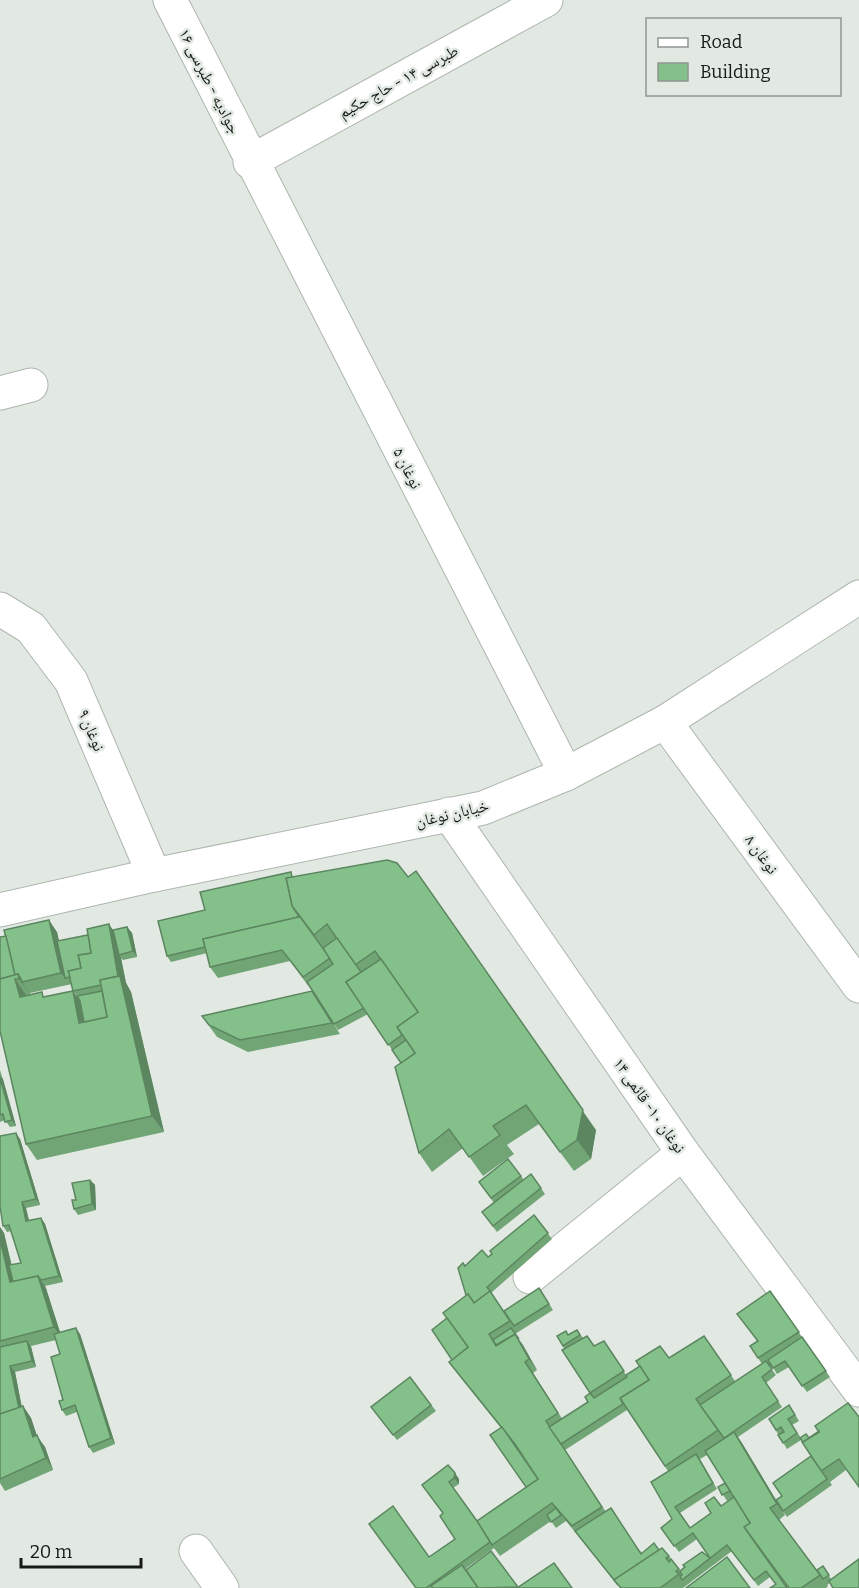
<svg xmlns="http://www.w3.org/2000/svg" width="859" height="1588" font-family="Bitter,'Noto Naskh Arabic',serif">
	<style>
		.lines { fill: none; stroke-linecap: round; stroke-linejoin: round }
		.street-casing { stroke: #aeb6af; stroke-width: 35 }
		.secondary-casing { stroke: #aeb6af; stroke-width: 35 }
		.street { stroke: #fff; stroke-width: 33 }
		.secondary { stroke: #fff; stroke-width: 33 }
		.wall { fill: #72a576; fill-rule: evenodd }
		.shaded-wall { fill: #5c8660 }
		.building { fill: #84c089; stroke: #5c8660; stroke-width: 1.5 }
		.labels { text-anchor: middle; stroke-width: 5; stroke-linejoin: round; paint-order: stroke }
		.street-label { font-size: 16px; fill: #171a17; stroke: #e1e9e2 }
	</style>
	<rect width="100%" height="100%" fill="#e1e9e2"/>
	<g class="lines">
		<defs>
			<g id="street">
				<polyline points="170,0 566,774"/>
				<polyline points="250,162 546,0"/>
				<polyline points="0,393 31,385"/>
				<polyline points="0,609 31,628 71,681 154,875"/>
				<polyline points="665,722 859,986"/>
				<polyline points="449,814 683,1153 859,1390"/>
				<polyline points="530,1277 683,1153"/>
				<polyline points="196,1551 222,1588"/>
			</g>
			<polyline id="secondary" points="0,910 154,875 483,808 566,774 665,722 859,597"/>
		</defs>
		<!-- street casing -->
		<use href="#street" class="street-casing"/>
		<!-- secondary casing -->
		<use href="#secondary" class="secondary-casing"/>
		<!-- street -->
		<use href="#street" class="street"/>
		<!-- secondary -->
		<use href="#secondary" class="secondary"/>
	</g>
	<!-- wall -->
	<g class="wall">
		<polygon points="295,876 596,1130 591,1159 574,1171 539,1124 507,1145 514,1154 483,1176 463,1148 432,1172 419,1153 401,1063 368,1014 338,1030 327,1013 340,1034 248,1052 217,1037 202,1016 312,991 290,961 218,978 210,967 207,953 171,962 167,956 205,910"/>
		<path d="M127 927 132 933 137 957 123 960 121 958 126 983 131 992 164 1132 37 1160 26 1144 0 937 57 932 59 941ZM72 984 73 991 77 996 46 997 26 995 30 994V993Z"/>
		<polygon points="0,1070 16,1126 10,1127 5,1120 0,1122"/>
		<polygon points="20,1139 40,1205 26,1208 29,1220 41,1218 45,1224 63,1282 45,1286 60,1332 80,1334 115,1444 93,1453 89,1447 77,1412 66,1416 62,1410 63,1400 60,1354 56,1340 31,1346 36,1367 15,1372 22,1407 23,1406 31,1418 37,1436 45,1447 53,1470 5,1491 0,1483 0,1227 4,1233 11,1265 21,1263 11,1231 7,1232 3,1226"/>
		<polygon points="508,1159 524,1180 531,1174 545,1194 497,1232 482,1212 494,1203 479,1182"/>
		<polygon points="90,1180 95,1185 96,1210 78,1215 74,1209 76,1200"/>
		<path d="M534 1215 552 1239 491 1293 504 1311 539 1288 553 1310 515 1334 537 1370 533 1373 562 1419 588 1402 590 1393 557 1336 566 1331 568 1335 577 1330 583 1338 594 1346 604 1341 626 1375 669 1358 704 1336 735 1381 762 1364 750 1346 757 1341 737 1314 770 1291 830 1377 807 1392 789 1367 777 1374 772 1366 770 1367 776 1375 766 1383 782 1407 738 1437 776 1500 782 1496 811 1456 801 1440 787 1449 769 1419 793 1411 799 1421 792 1425 801 1438H809L819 1431 846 1470 830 1482 832 1485 787 1517 778 1504 785 1515 779 1520 817 1570 823 1566 831 1579 830 1583 827 1585 826 1584 828 1586 826 1588H788L753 1541 775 1585 770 1577 758 1586 732 1551 683 1588H620L566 1521 556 1528 551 1521 500 1556 494 1548 465 1569 467 1572 518 1587 572 1588H416L429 1557 455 1539 443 1513 448 1465 459 1479V1484L453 1488 477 1521 526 1487 501 1428 457 1373 449 1362 452 1360 447 1318 466 1295 465 1266 488 1257ZM627 1410 668 1471 672 1519 661 1528 679 1552 697 1539 710 1558 683 1565 684 1568 680 1571 669 1556 659 1550 642 1553 606 1512 565 1450ZM509 1438 521 1452 538 1479ZM707 1455 725 1483 718 1487 727 1501 734 1497 690 1528 680 1513 717 1489 700 1459Z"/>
		<polygon points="410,1377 436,1411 397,1440 371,1407"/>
	</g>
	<!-- shaded-wall -->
	<g class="shaded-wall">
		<polygon points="416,871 596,1130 591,1159 577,1140"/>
		<polygon points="49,920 57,932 67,978 65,978 61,973"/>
		<polygon points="109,924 117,936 119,955 121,958 126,983 131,992 164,1132 152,1116 119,981"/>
		<polygon points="127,927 132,933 137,957 133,951"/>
		<polygon points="8,936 22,982 30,994 19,979"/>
		<polygon points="15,979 26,995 31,1013 20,997"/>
		<polygon points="73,991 84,1007 89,1032 79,1023"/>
		<polygon points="0,1075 3,1079 16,1126 12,1120"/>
		<polygon points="16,1133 20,1139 40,1205 36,1199"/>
		<polygon points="90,1180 95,1185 96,1210 92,1204"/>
		<polygon points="22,1202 26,1208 30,1226 26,1221"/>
		<polygon points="41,1218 45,1224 63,1282 59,1276"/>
		<polygon points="0,1227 4,1233 17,1287 10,1282 0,1239"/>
		<polygon points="38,1276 46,1288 62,1339 54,1327"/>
		<polygon points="76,1328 80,1334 115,1444 111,1438"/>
		<polygon points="515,1334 523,1345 537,1370 529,1359"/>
		<polygon points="27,1341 31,1347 36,1367 32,1361"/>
		<polygon points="525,1362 533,1373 566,1425 558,1413"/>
		<polygon points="10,1366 15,1372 24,1420 20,1414"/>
		<polygon points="23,1406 31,1418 37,1436 45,1447 53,1470 46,1458 33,1437"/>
		<polygon points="734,1432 742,1443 785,1515 777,1504"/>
		<polygon points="455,1473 459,1479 459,1484 454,1478"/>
	</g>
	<!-- building -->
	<g class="building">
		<polygon points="387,860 397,863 408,877 416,871 583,1110 577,1140 560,1152 526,1105 493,1126 500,1135 469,1157 449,1129 419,1153 395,1067 415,1053 397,1027 418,1012 375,951 355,965 327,924 314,935 292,906 286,878"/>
		<polygon points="291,872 292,877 286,878 292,906 298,915 299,917 203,939 205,947 167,956 158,921 205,910 200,892"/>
		<polygon points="298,914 330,958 303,977 282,950 210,967 203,939 299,917"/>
		<polygon points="49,920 61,973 22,982 21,979 18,974 15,975 4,930"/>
		<polygon points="109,924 118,976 100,980 101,985 73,991 68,971 81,968 78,955 91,953 87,929"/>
		<polygon points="127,927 133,951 119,955 113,930"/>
		<polygon points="88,935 91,953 78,955 81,968 68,971 70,977 65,978 57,941"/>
		<polygon points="6,936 15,975 0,979 0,937"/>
		<polygon points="337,938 361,972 346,982 364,1008 334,1024 307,982 333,964 323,948"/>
		<polygon points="381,959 418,1012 397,1027 402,1035 388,1045 346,982"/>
		<polygon points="18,974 19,979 15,979 20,997 42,992 43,997 73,991 79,1023 107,1017 100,980 120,976 152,1116 26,1144 0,1031 0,979"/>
		<polygon points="102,991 107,1017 84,1022 80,1001 77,996"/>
		<polygon points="312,991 332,1023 240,1040 209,1025 202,1016"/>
		<polygon points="406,1040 415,1053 401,1063 392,1050"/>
		<polygon points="0,1078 12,1120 5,1122 3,1114 0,1115"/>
		<polygon points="16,1133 36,1199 22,1202 26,1221 41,1218 59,1276 41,1280 38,1276 13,1282 9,1265 21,1263 9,1225 3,1226 0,1206 0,1136"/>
		<polygon points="508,1159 521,1176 491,1198 479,1182"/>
		<polygon points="531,1174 541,1188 493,1226 482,1212"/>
		<polygon points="90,1180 92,1204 74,1209 72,1200 76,1200 72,1183"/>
		<polygon points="534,1215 548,1233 487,1287 490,1291 474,1303 468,1294 466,1295 458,1268 463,1263 465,1266 482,1250 488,1257 492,1254 490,1251"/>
		<polygon points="0,1239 10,1282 38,1276 54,1327 0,1341"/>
		<polygon points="539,1288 549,1304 514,1326 504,1311"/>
		<polygon points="490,1291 510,1321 489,1334 496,1346 515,1334 529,1359 525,1362 558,1413 546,1421 602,1507 572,1526 552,1503 492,1545 477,1521 538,1479 515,1444 449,1362 468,1347 443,1313 468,1294 474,1303"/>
		<polygon points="770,1291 799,1332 758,1358 750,1346 758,1341 737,1314"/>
		<polygon points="447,1318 468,1347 452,1360 432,1330"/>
		<polygon points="76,1328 111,1438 89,1447 75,1405 62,1410 59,1401 63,1400 51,1357 60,1354 54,1334"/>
		<polygon points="511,1328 519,1339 515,1334 496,1345 493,1340"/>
		<polygon points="577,1330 580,1335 563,1346 557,1336 566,1331 568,1335"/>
		<polygon points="587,1336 594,1346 604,1341 624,1371 590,1393 562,1350"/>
		<polygon points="704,1336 731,1375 696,1399 718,1430 665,1466 620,1398 649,1380 636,1361 660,1346 669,1358"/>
		<polygon points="802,1337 826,1371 802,1386 785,1361 773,1368 768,1360"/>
		<polygon points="27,1341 32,1361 10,1366 19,1408 0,1414 0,1347"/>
		<polygon points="766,1361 772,1369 762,1377 778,1401 724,1438 700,1405"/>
		<polygon points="640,1366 649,1380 620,1398 623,1404 561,1444 549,1427 588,1402 585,1397 590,1393 594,1398 627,1377 626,1375"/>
		<polygon points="410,1377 431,1405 393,1435 371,1407"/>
		<polygon points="848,1403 859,1417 859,1487 839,1459 821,1471 802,1442 819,1432 815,1426"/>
		<polygon points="789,1405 795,1415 788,1419 797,1433 783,1443 778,1435 784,1432 781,1427 776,1430 769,1419"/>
		<polygon points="23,1406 33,1437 37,1435 46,1458 0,1479 0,1414"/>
		<polygon points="502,1427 538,1479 526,1487 490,1435"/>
		<polygon points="819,1431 819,1432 803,1442 800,1438 806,1434 809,1438"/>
		<polygon points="734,1432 777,1504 770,1508 820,1575 801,1588 789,1588 744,1527 750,1523 705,1451"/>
		<polygon points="696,1454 713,1483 675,1507 683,1518 690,1528 711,1513 705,1503 714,1497 721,1506 734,1497 750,1523 744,1527 787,1588 770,1588 776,1584 766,1571 754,1580 727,1545 682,1580 680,1576 682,1575 680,1571 685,1567 683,1565 702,1552 710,1558 693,1533 674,1546 661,1528 672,1519 651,1482"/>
		<polygon points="811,1456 827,1479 783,1511 776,1500 782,1496 773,1483"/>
		<polygon points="448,1465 455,1473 454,1478 449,1482 477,1521 490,1542 426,1588 416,1588 369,1524 393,1506 429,1557 455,1539 440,1516 443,1513 422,1485"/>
		<polygon points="725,1483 730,1491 722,1495 718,1487"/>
		<polygon points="556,1508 561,1515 551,1522 547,1515"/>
		<polygon points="611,1508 641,1554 654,1543 659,1550 614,1580 618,1585 575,1531"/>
		<polygon points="662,1548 669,1556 666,1558 669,1562 671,1559 679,1569 676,1571 679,1574 660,1588 621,1588 614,1580"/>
		<polygon points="491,1551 518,1587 478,1588 466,1570"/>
		<polygon points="727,1557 750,1588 686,1588"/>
		<polygon points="859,1559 859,1588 833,1588 829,1581"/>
		<polygon points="554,1563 572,1588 517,1588"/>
		<polygon points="462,1565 478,1588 433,1588 431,1586"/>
		<polygon points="823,1566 829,1575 823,1579 817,1570"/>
	</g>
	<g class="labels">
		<!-- street labels -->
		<g class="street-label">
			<text transform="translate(210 81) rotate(63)" y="6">جوادیه - طبرسی ۱۶</text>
			<text transform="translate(398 81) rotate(-29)" y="6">طبرسی ۱۴ - حاج حکیم</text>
			<text transform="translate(408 468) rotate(63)" y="6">نوغان ۵</text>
			<text transform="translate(92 730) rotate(67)" y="6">نوغان ۹</text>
			<text transform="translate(452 813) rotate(-13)" y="6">خیابان نوغان</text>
			<text transform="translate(762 854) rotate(54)" y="6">نوغان ۸</text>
			<text transform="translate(650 1105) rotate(55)" y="6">نوغان ۱۰- قائمی ۱۴</text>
		</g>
	</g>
	<!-- legend -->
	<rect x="646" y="18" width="195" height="78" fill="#e1e9e2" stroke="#909691" stroke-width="1.5"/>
	<rect x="658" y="38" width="30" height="9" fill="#ffffff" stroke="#909691" stroke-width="1.5"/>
	<text x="700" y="48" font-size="18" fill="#171a17">Road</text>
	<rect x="658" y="63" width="30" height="18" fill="#84c089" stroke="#909691" stroke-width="1.5"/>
	<text x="700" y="78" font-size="18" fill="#171a17">Building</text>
	<!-- scale -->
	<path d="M21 1558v9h120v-9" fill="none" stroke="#171a17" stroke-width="3"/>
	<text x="30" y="1558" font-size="18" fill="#171a17" stroke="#e1e9e2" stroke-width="4.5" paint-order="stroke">20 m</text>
</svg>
